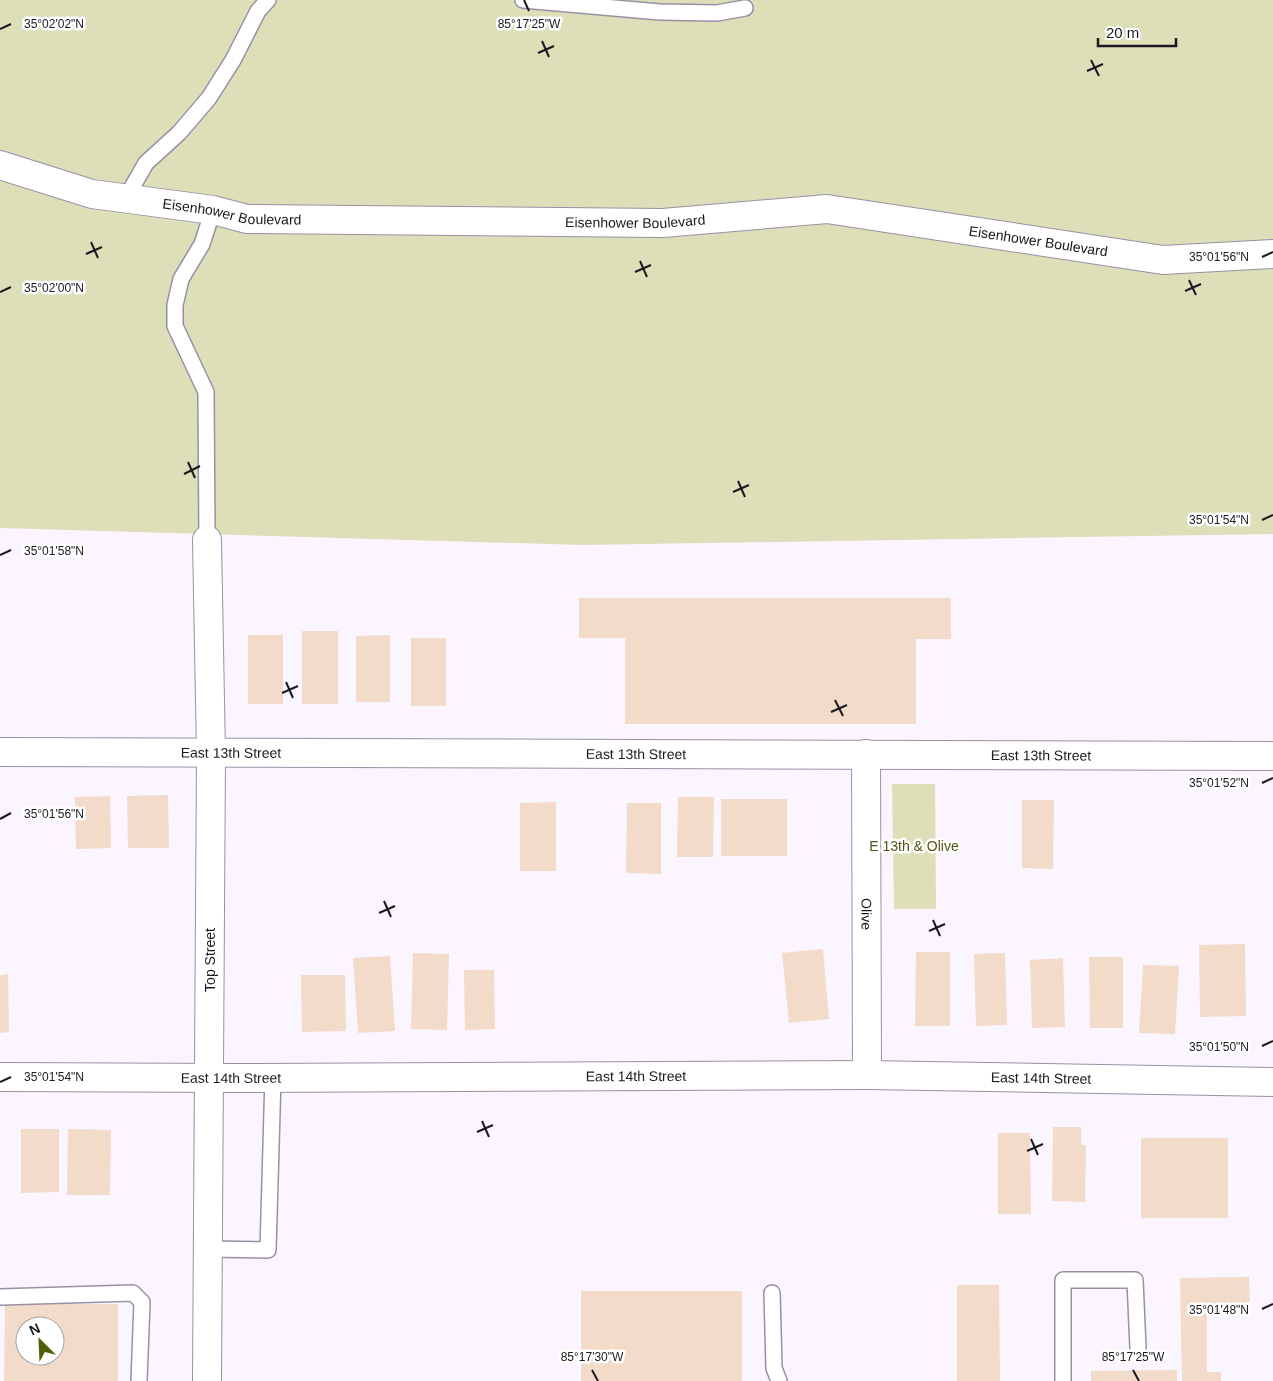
<svg xmlns="http://www.w3.org/2000/svg" width="1273" height="1381" font-family="Helvetica,sans-serif">
	<style>
		.green { fill: #dcdfb8 }
		.building { fill: #f3dbca; fill-rule: evenodd }
		.lines { fill: none; stroke-linecap: round; stroke-linejoin: round }
		.lane-casing { stroke: #9b8fa5; stroke-width: 18 }
		.street-casing { stroke: #9b8fa5; stroke-width: 30 }
		.lane { stroke: #fff; stroke-width: 15 }
		.street { stroke: #fff; stroke-width: 28 }
		.ticks { fill: none; stroke: #1c1820; stroke-width: 2 }
		.labels { text-anchor: middle; stroke-width: 5; stroke-linejoin: round; paint-order: stroke }
		.street-label { font-size: 14px; fill: #1c1820; stroke: #fff }
		.park-label { font-size: 14px; fill: #545614; stroke: #fff }
		.ticks-label { font-size: 12px; text-anchor: middle; fill: #1c1820; stroke: #fff; stroke-width: 5; stroke-linejoin: round; paint-order: stroke }
	</style>
	<rect width="100%" height="100%" fill="#fbf5ff"/>
	<!-- green -->
	<g class="green">
		<polygon points="0,0 1273,0 1273,534 582,545 0,528"/>
		<polygon points="892,784 935,784 936,909 894,909"/>
	</g>
	<!-- building -->
	<g class="building">
		<polygon points="579,598 951,598 951,639 916,639 916,724 625,724 625,638 579,638"/>
		<rect x="302" y="631" width="36" height="73"/>
		<rect x="248" y="635" width="35" height="69"/>
		<polygon points="390,635 390,702 356,702 356,636"/>
		<rect x="411" y="638" width="35" height="68"/>
		<polygon points="168,795 169,848 128,848 127,796"/>
		<polygon points="110,796 111,848 76,849 75,797"/>
		<polygon points="678,797 714,797 713,857 677,857"/>
		<rect x="721" y="799" width="66" height="57"/>
		<polygon points="1022,800 1054,800 1053,869 1022,868"/>
		<polygon points="556,802 556,871 520,871 520,803"/>
		<polygon points="627,803 661,803 661,874 626,873"/>
		<polygon points="1245,944 1246,1016 1200,1017 1199,945"/>
		<polygon points="823,949 829,1019 789,1023 782,953"/>
		<polygon points="916,952 950,952 950,1026 915,1026"/>
		<polygon points="413,953 449,954 447,1030 411,1029"/>
		<polygon points="1005,953 1007,1025 976,1026 974,954"/>
		<polygon points="390,956 395,1031 358,1033 353,958"/>
		<polygon points="1089,957 1123,957 1123,1028 1090,1028"/>
		<polygon points="1063,958 1065,1027 1032,1028 1030,960"/>
		<polygon points="1143,965 1179,966 1175,1034 1139,1033"/>
		<polygon points="464,970 494,970 495,1029 465,1030"/>
		<polygon points="8,974 9,1032 0,1033 0,975"/>
		<polygon points="301,975 345,975 346,1031 302,1032"/>
		<polygon points="1053,1127 1081,1127 1081,1145 1086,1145 1085,1202 1052,1201"/>
		<polygon points="21,1129 59,1129 59,1192 21,1193"/>
		<polygon points="68,1129 111,1130 110,1195 67,1195"/>
		<polygon points="998,1133 1030,1133 1031,1214 998,1214"/>
		<rect x="1141" y="1138" width="87" height="80"/>
		<polygon points="1249,1277 1250,1309 1207,1310 1207,1372 1221,1372 1221,1381 1182,1381 1180,1278"/>
		<polygon points="957,1285 999,1285 1000,1381 957,1381"/>
		<rect x="581" y="1291" width="161" height="90"/>
		<path d="M5 1304H118V1381H4ZM25 1326H55V1356H25Z"/>
		<polygon points="1177,1370 1177,1381 1091,1381 1091,1371"/>
	</g>
	<g class="lines">
		<defs>
			<g id="lane">
				<polyline points="523,0 660,12 717,13 745,8"/>
				<polyline points="126,198 146,163 179,133 209,98 233,60 258,11 268,0"/>
				<polyline points="207,540 206,392 175,326 175,305 181,279 202,244 213,210"/>
				<polyline points="209,1249 268,1250 273,1077"/>
				<polyline points="772,1293 774,1368 779,1381"/>
				<polyline points="0,1297 133,1293 142,1302 139,1381"/>
				<polyline points="1063,1381 1063,1280 1135,1280 1138,1348"/>
			</g>
			<g id="street">
				<path id="s1" d="M0 165 92 194 213 210 247 219 663 223 827 209 1163 260 1273 254"/>
				<polyline points="207,540 211,754 207,1381"/>
				<path id="s2" d="M0 752 1273 756"/>
				<path id="s3" d="M866 754 867 1075"/>
				<path id="s4" d="M0 1077 233 1078 867 1075 1273 1082"/>
			</g>
		</defs>
		<!-- lane casing -->
		<use href="#lane" class="lane-casing"/>
		<!-- street casing -->
		<use href="#street" class="street-casing"/>
		<!-- lane -->
		<use href="#lane" class="lane"/>
		<!-- street -->
		<use href="#street" class="street"/>
	</g>
	<!-- ticks -->
	<path class="ticks" d="M524 0 529 11M0 29 11 24M542 41 549 57M538 53 554 46M1091 60 1099 76M1087 71 1103 64M91 242 98 258M86 254 102 247M1262 257 1273 252M640 261 647 277M635 272 651 265M1189 280 1196 295M1185 291 1201 284M0 292 11 287M188 462 195 478M184 474 200 466M738 481 745 497M733 492 749 485M1262 520 1273 515M0 555 11 550M286 682 293 698M282 693 298 686M835 700 843 716M831 712 847 705M1262 783 1273 778M0 819 11 813M384 901 391 917M379 913 395 906M933 920 940 936M929 931 945 924M1262 1046 1273 1041M0 1082 11 1077M482 1121 489 1137M477 1132 493 1125M1031 1139 1038 1155M1027 1151 1043 1144M1262 1309 1273 1304M592 1370 598 1381M1133 1370 1139 1381"/>
	<g class="labels">
		<!-- street labels -->
		<g class="street-label">
			<text dy="5" stroke="none"><textPath href="#s1" startOffset="238">Eisenhower Boulevard</textPath></text>
			<text dy="5" stroke="none"><textPath href="#s1" startOffset="642">Eisenhower Boulevard</textPath></text>
			<text dy="5" stroke="none"><textPath href="#s1" startOffset="1048">Eisenhower Boulevard</textPath></text>
			<text dy="5" stroke="none"><textPath href="#s2" startOffset="231">East 13th Street</textPath></text>
			<text dy="5" stroke="none"><textPath href="#s2" startOffset="636">East 13th Street</textPath></text>
			<text dy="5" stroke="none"><textPath href="#s2" startOffset="1041">East 13th Street</textPath></text>
			<text dy="5" stroke="none"><textPath href="#s3" startOffset="160">Olive</textPath></text>
			<text transform="translate(210 960) rotate(-90)" y="5">Top Street</text>
			<text dy="5" stroke="none"><textPath href="#s4" startOffset="636">East 14th Street</textPath></text>
			<text dy="5" stroke="none"><textPath href="#s4" startOffset="231">East 14th Street</textPath></text>
			<text dy="5" stroke="none"><textPath href="#s4" startOffset="1041">East 14th Street</textPath></text>
		</g>
		<!-- park labels -->
		<g class="park-label">
			<text x="914" y="851">E 13th &amp; Olive</text>
		</g>
	</g>
	<g class="ticks-label">
		<text x="529" y="28">85°17'25"W</text>
		<text x="54" y="28">35°02'02"N</text>
		<text x="1219" y="261">35°01'56"N</text>
		<text x="54" y="292">35°02'00"N</text>
		<text x="1219" y="524">35°01'54"N</text>
		<text x="54" y="555">35°01'58"N</text>
		<text x="1219" y="787">35°01'52"N</text>
		<text x="54" y="818">35°01'56"N</text>
		<text x="1219" y="1051">35°01'50"N</text>
		<text x="54" y="1081">35°01'54"N</text>
		<text x="1219" y="1314">35°01'48"N</text>
		<text x="592" y="1361">85°17'30"W</text>
		<text x="1133" y="1361">85°17'25"W</text>
	</g>
	<!-- north arrow -->
	<g transform="translate(40 1341) rotate(336)"><circle r="24" fill="#ffffff" stroke="#a4a3a6"/>
	<path d="M0-4L9 19L0 12L-9 19Z" fill="#4e6007"/>
	<text y="-8" font-size="14" font-weight="bold" text-anchor="middle" fill="#1c1820">N</text>
	</g>
	<!-- scale -->
	<path d="M1098 38v8h78v-8" fill="none" stroke="#1c1820" stroke-width="2.5"/>
	<text x="1106" y="38" font-size="15" fill="#1c1820" stroke="#ffffff" stroke-width="4" paint-order="stroke">20 m</text>
</svg>
